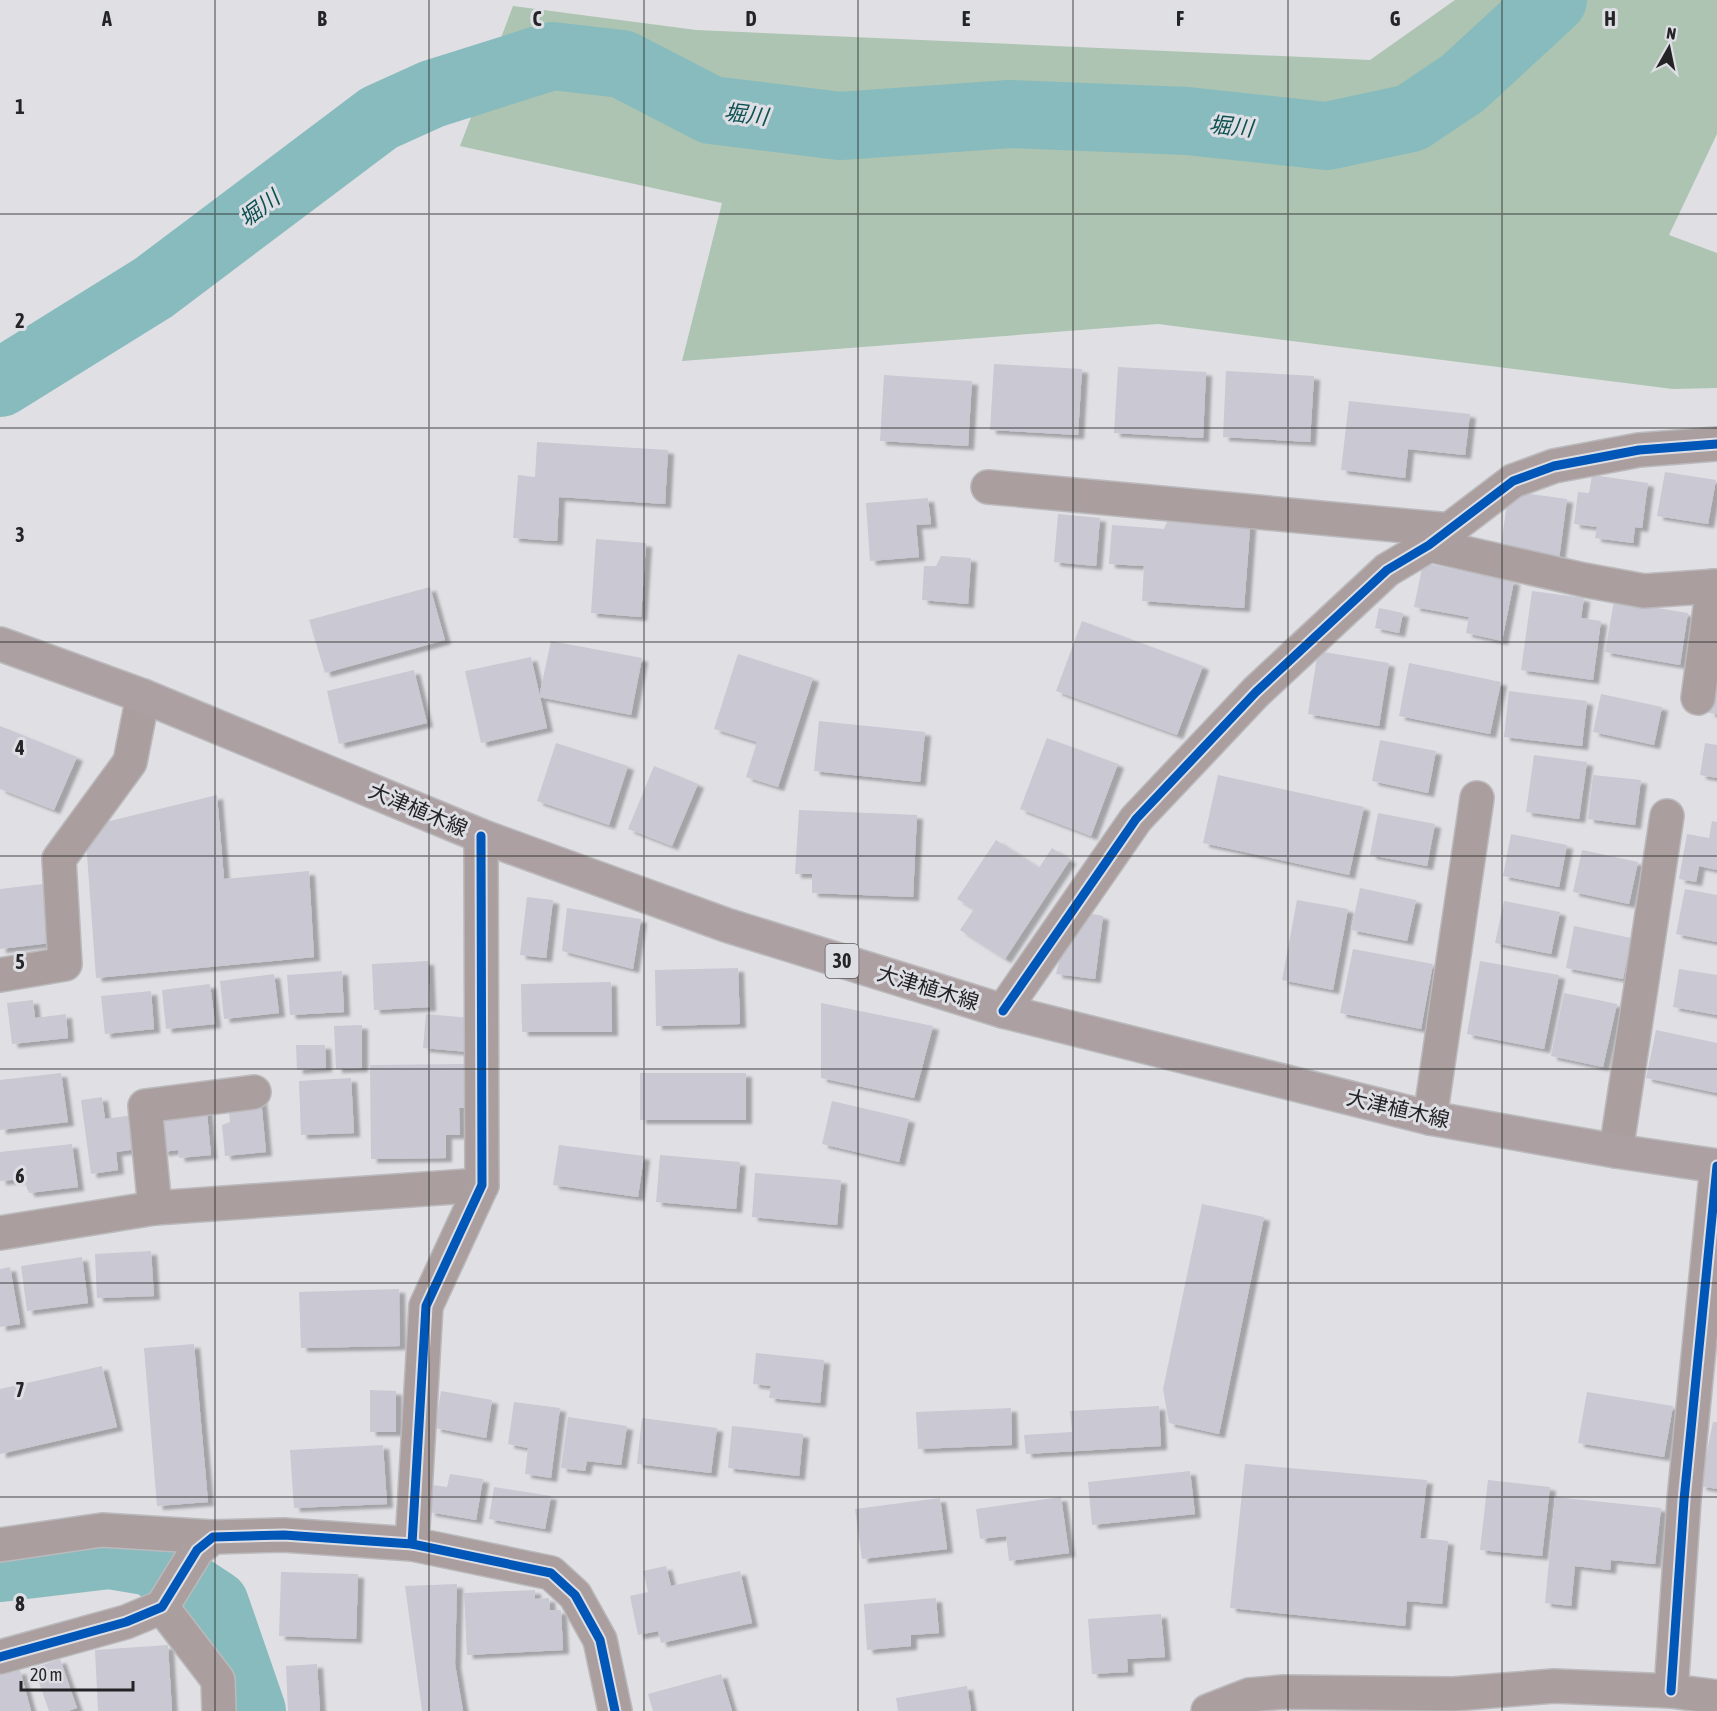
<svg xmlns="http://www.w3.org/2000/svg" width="1717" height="1711" font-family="'Asap Condensed','Noto Sans JP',sans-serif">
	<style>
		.forest { fill: #acc4b1 }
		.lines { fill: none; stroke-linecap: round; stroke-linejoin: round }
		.river { stroke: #87bbbd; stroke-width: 68 }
		.building { fill: #cac8d3; filter: url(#shadow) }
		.minor-casing { stroke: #bababd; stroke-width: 36 }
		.major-casing { stroke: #bababd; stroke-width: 36 }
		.minor { stroke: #ab9e9e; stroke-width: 33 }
		.major { stroke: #aca0a2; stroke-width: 33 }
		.cycleway-casing { stroke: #dedee5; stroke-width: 13 }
		.cycleway { stroke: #0057b8; stroke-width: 9 }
		.grid { fill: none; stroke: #242426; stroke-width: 1.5; stroke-opacity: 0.55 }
		.labels { text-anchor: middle; stroke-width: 6; stroke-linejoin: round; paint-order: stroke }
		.shield { fill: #dedee5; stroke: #5c5c5f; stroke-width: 1.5 }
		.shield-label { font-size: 20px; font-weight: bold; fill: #242426 }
		.street-label { font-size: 21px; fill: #242426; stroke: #dedee5 }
		.water-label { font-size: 22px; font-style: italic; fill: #0e5152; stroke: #dedee5 }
		.grid-label { font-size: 20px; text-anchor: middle; font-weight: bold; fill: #242426; stroke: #dedee5; stroke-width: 6; stroke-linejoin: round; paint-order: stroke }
	</style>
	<defs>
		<filter id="shadow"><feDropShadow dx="6" dy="4" stdDeviation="1.5" flood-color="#0004"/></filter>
	</defs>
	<rect width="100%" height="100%" fill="#dfdfe4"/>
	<!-- forest -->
	<polygon class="forest" points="1455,0 1717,0 1717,134 1669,235 1717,253 1717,388 1673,389 1158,324 682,361 722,203 460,146 513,6 696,30 1370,60"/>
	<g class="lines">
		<!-- river -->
		<g class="river">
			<polyline points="0,383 153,288 379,118 432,94 552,56 622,64 711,110 840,126 1010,114 1187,121 1327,136 1411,118 1463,83 1553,0"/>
			<polyline points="0,1568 109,1555 151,1562 215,1604 252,1711"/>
		</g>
	</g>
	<!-- building -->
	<g class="building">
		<polygon points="994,364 1082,369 1078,435 990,430"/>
		<polygon points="1118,367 1206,372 1203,438 1114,433"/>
		<polygon points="1226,371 1314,376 1310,442 1223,437"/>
		<polygon points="884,375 972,381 968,446 880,441"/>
		<polygon points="1349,401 1470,414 1465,455 1408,449 1405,478 1341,470"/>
		<polygon points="537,442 668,450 665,504 559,497 557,541 513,538 518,475 535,477"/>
		<polygon points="1665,472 1716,480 1708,524 1657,516"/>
		<polygon points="1592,475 1648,483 1642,528 1635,527 1633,543 1595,538 1597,527 1574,524 1578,492 1589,493"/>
		<polygon points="1509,491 1567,499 1559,559 1500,551"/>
		<polygon points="928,498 931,524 916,525 919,557 870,561 866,503"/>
		<polygon points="1172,511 1251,516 1244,608 1142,601 1144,566 1109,564 1112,525 1164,529"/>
		<polygon points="1058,514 1100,518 1096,566 1054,562"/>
		<polygon points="596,539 646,543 641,617 591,613"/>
		<polygon points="941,556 971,558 968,604 922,600 924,566 936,566"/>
		<polygon points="1423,563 1514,581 1502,641 1466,633 1469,617 1414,607"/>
		<polygon points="430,587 445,640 325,673 309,620"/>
		<polygon points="1532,591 1584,598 1581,618 1601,621 1593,680 1521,670"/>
		<polygon points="1614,601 1688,613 1680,665 1605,652"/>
		<polygon points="1379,608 1403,613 1399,633 1375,628"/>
		<polygon points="1082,621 1203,666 1177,735 1056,691"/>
		<polygon points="551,641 642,658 631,715 539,697"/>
		<polygon points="1318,651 1389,663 1379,726 1308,714"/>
		<polygon points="738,654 813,678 778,787 746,777 757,742 714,729"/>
		<polygon points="531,657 547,728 481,743 465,671"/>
		<polygon points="1409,663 1501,682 1490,734 1399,716"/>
		<polygon points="1717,668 1717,714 1709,713"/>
		<polygon points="414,670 427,723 339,744 327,691"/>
		<polygon points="1509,691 1587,701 1582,746 1504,737"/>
		<polygon points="1601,694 1662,707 1654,745 1593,732"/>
		<polygon points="819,721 925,732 920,782 814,771"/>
		<polygon points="0,726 77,757 54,810 0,789"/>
		<polygon points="1047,738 1118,764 1091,836 1020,809"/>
		<polygon points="1380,740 1436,751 1428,793 1372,781"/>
		<polygon points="556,743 628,766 609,825 537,801"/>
		<polygon points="1705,743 1717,745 1717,778 1700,775"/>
		<polygon points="1534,755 1587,762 1579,819 1526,812"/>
		<polygon points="654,766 698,784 672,846 628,829"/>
		<polygon points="1218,775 1364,807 1349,875 1203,843"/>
		<polygon points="1593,775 1641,780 1635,825 1588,819"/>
		<polygon points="217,795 224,879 309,871 314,957 96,978 85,827"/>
		<polygon points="799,810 917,815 913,897 812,893 812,874 795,874"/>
		<polygon points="1378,813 1435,824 1427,866 1370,855"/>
		<polygon points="1712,821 1717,822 1717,870 1699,866 1696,882 1679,879 1687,834 1709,838"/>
		<polygon points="1511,834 1567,845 1559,887 1503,876"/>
		<polygon points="996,840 1039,868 1052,848 1070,860 1005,959 960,930 974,909 957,899"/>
		<polygon points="1582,850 1638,862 1629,904 1573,892"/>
		<polygon points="43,884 50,943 0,949 0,889"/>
		<polygon points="1360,888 1416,900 1407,941 1351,930"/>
		<polygon points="1685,889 1717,895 1717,942 1676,934"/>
		<polygon points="527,897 553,900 546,958 520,955"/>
		<polygon points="1297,900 1348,909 1333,990 1282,980"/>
		<polygon points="1504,901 1560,912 1551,954 1495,943"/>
		<polygon points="567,908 641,919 633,969 562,951"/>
		<polygon points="1073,910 1103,916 1095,979 1056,974"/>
		<polygon points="1574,926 1631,938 1623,979 1566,968"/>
		<polygon points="1353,949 1433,964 1421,1029 1340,1013"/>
		<polygon points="428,961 430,1007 374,1010 372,964"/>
		<polygon points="1480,961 1559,975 1544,1049 1467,1034"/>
		<polygon points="738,968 740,1024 656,1026 655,970"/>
		<polygon points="1679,969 1717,975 1717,1015 1673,1007"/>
		<polygon points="342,971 344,1012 290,1015 287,975"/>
		<polygon points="274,974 279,1013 224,1019 220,981"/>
		<polygon points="611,982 612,1032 522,1032 521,984"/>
		<polygon points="210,984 215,1024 166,1029 162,990"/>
		<polygon points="151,991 154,1029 105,1034 101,996"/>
		<polygon points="1564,993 1617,1004 1603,1067 1551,1056"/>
		<polygon points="33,1000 35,1018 66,1014 68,1038 12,1044 7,1003"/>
		<polygon points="821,1003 933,1026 914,1098 821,1078"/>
		<polygon points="426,1014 471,1018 468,1052 423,1048"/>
		<polygon points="362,1025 362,1068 336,1069 334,1026"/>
		<polygon points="1656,1030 1717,1043 1717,1093 1646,1078"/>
		<polygon points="296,1045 325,1045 326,1068 297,1070"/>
		<polygon points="469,1064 470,1108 459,1108 460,1135 446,1135 446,1158 371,1159 370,1065"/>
		<polygon points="61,1073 68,1122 0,1130 0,1080"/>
		<rect x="640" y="1073" width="106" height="47"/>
		<polygon points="351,1078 354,1133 301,1135 299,1081"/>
		<polygon points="102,1097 105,1119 133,1115 137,1149 116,1152 118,1170 91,1174 81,1100"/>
		<polygon points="261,1099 266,1152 225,1156 222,1125 230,1122 228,1102"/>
		<polygon points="832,1101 909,1119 899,1162 822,1144"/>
		<polygon points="206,1103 211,1155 179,1158 178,1150 162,1152 158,1108"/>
		<polygon points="72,1144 78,1187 29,1193 23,1179 0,1181 0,1152"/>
		<polygon points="559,1145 644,1156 638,1197 553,1185"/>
		<polygon points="660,1155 740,1162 736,1209 656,1202"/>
		<polygon points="755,1173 841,1180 837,1225 752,1217"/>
		<polygon points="1202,1204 1264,1217 1219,1434 1169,1423 1163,1389"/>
		<polygon points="151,1251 154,1296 97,1298 95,1254"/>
		<polygon points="82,1257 88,1303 27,1311 21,1266"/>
		<polygon points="10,1267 20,1324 0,1327 0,1269"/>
		<polygon points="399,1289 400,1346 301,1348 299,1292"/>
		<polygon points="194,1344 208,1502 157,1506 144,1348"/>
		<polygon points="756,1353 824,1360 820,1403 769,1398 771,1386 753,1384"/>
		<polygon points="102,1366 117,1427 0,1454 0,1389"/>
		<polygon points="370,1390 396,1391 396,1432 370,1432"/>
		<polygon points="441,1391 492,1400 486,1438 435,1428"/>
		<polygon points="1587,1392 1673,1406 1664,1457 1578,1443"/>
		<polygon points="514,1402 560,1408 551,1478 525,1474 528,1448 508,1444"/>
		<polygon points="1159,1406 1161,1446 1026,1454 1024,1435 1072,1432 1070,1411"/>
		<polygon points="1011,1408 1012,1445 918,1449 916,1412"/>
		<polygon points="568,1417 627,1426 621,1465 587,1461 585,1471 561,1468"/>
		<polygon points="642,1418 717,1428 711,1473 637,1464"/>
		<polygon points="1713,1422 1717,1422 1717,1489 1700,1486"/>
		<polygon points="732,1426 803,1434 799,1476 728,1468"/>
		<polygon points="383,1445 387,1504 294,1508 290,1450"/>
		<polygon points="1245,1464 1427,1480 1420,1538 1448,1541 1442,1604 1407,1601 1405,1626 1230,1608"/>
		<polygon points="1190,1471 1195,1514 1092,1525 1088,1482"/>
		<polygon points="450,1474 483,1479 476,1520 429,1512 433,1485 447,1487"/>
		<polygon points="1488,1480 1550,1487 1542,1556 1480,1550"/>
		<polygon points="494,1487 551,1496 545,1529 489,1519"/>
		<polygon points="1061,1497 1069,1553 1009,1561 1006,1536 980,1539 976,1509"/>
		<polygon points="1555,1497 1661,1508 1655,1564 1611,1560 1610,1570 1575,1566 1571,1606 1545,1603"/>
		<polygon points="940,1498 947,1549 862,1559 855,1509"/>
		<polygon points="666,1566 671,1586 740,1571 752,1623 661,1643 658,1631 638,1635 630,1596 648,1592 643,1571"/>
		<polygon points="281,1572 358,1574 356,1639 279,1636"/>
		<polygon points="457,1584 455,1664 463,1711 422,1711 405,1586"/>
		<polygon points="535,1590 535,1599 549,1598 550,1610 561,1610 563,1650 467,1655 464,1593"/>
		<polygon points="936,1598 939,1633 911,1635 911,1646 867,1650 864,1604"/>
		<polygon points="1161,1614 1165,1657 1127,1659 1128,1672 1092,1674 1088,1619"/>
		<polygon points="168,1645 172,1711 98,1711 95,1650"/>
		<polygon points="60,1659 77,1708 68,1711 49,1711 34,1668"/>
		<polygon points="317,1664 320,1711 288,1711 286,1666"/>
		<polygon points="20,1670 31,1711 0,1711 0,1675"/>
		<polygon points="721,1674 732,1711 653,1711 648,1694"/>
		<polygon points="967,1686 971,1711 898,1711 896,1698"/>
	</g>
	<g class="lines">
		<defs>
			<g id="minor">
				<polyline points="988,487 1450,530"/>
				<polyline points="1429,545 1584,580 1644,591 1717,586"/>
				<polyline points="1698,698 1713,586"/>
				<polyline points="0,975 65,964 59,859 130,762 143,696"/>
				<polyline points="1003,1011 1136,819 1256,692 1387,570 1429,545 1513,481 1554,466 1639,450 1717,444"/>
				<polyline points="1430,1118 1477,798"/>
				<polyline points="1616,1151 1667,816"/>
				<polyline points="155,1208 145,1106 254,1092"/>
				<polyline points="0,1233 155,1208 482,1185"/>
				<polyline points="412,1544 426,1306 482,1185 481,836"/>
				<polyline points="0,1545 102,1530 213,1537"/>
				<polyline points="162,1607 218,1680 219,1711"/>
				<polyline points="0,1657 126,1622 162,1607 197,1550 213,1537 284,1535 412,1544 551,1573 575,1595 600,1640 615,1711"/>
				<polyline points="1671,1691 1684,1500 1717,1166"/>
				<polyline points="1208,1711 1249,1695 1283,1692 1453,1694 1554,1686 1671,1691 1717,1697"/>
			</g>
			<polyline id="major" points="0,644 143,696 481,836 726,925 1003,1011 1430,1118 1616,1151 1717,1166"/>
		</defs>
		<!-- minor casing -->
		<use href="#minor" class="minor-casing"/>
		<!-- major casing -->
		<use href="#major" class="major-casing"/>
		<!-- minor -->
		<use href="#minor" class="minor"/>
		<!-- major -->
		<use href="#major" class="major"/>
		<defs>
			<g id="cycleway">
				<polyline points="1003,1011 1136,819 1256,692 1387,570 1429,545 1513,481 1554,466 1639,450 1717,444"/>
				<polyline points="412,1544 426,1306 482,1185 481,836"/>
				<polyline points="0,1657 126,1622 162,1607 197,1550 213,1537 284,1535 412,1544 551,1573 575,1595 600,1640 615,1711"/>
				<polyline points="1671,1691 1684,1500 1717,1166"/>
			</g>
		</defs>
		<!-- cycleway casing -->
		<use href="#cycleway" class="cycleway-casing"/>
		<!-- cycleway -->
		<use href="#cycleway" class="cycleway"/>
	</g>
	<!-- grid -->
	<path class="grid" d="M215 0V1711M429 0V1711M644 0V1711M858 0V1711M1073 0V1711M1288 0V1711M1502 0V1711M0 214H1717M0 428H1717M0 642H1717M0 856H1717M0 1069H1717M0 1283H1717M0 1497H1717"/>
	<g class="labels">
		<!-- shield labels -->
		<rect class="shield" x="825.5" y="944" width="33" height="34" rx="4.5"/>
		<g class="shield-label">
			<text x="842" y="968">30</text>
		</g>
		<!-- street labels -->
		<g class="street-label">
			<text transform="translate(418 810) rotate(23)" y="7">大津植木線</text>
			<text transform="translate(928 988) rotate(17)" y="7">大津植木線</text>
			<text transform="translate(1398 1109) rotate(13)" y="7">大津植木線</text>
		</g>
		<!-- water labels -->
		<g class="water-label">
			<text transform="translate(746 114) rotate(7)" y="8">堀川</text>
			<text transform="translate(1231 126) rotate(6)" y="8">堀川</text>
			<text transform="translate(259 208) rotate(-37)" y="8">堀川</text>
		</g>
	</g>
	<g class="grid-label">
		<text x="107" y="26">A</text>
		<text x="322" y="26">B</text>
		<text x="537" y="26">C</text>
		<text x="751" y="26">D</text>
		<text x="966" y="26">E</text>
		<text x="1180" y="26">F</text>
		<text x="1395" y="26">G</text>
		<text x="1610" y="26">H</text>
		<text x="20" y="114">1</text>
		<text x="20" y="328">2</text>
		<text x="20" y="542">3</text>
		<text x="20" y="755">4</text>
		<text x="20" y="969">5</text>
		<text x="20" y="1183">6</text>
		<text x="20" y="1397">7</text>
		<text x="20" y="1611">8</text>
	</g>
	<!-- north arrow -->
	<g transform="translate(1669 48) rotate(9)" stroke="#dedee5" stroke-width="4.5" paint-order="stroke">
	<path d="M0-4.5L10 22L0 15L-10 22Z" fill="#242426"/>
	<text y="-9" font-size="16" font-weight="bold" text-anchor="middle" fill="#242426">N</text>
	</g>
	<!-- scale -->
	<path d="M21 1681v9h112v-9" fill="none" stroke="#242426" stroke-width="3"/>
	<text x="30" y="1681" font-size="18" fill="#242426" stroke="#dedee5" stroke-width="4.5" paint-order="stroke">20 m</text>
</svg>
